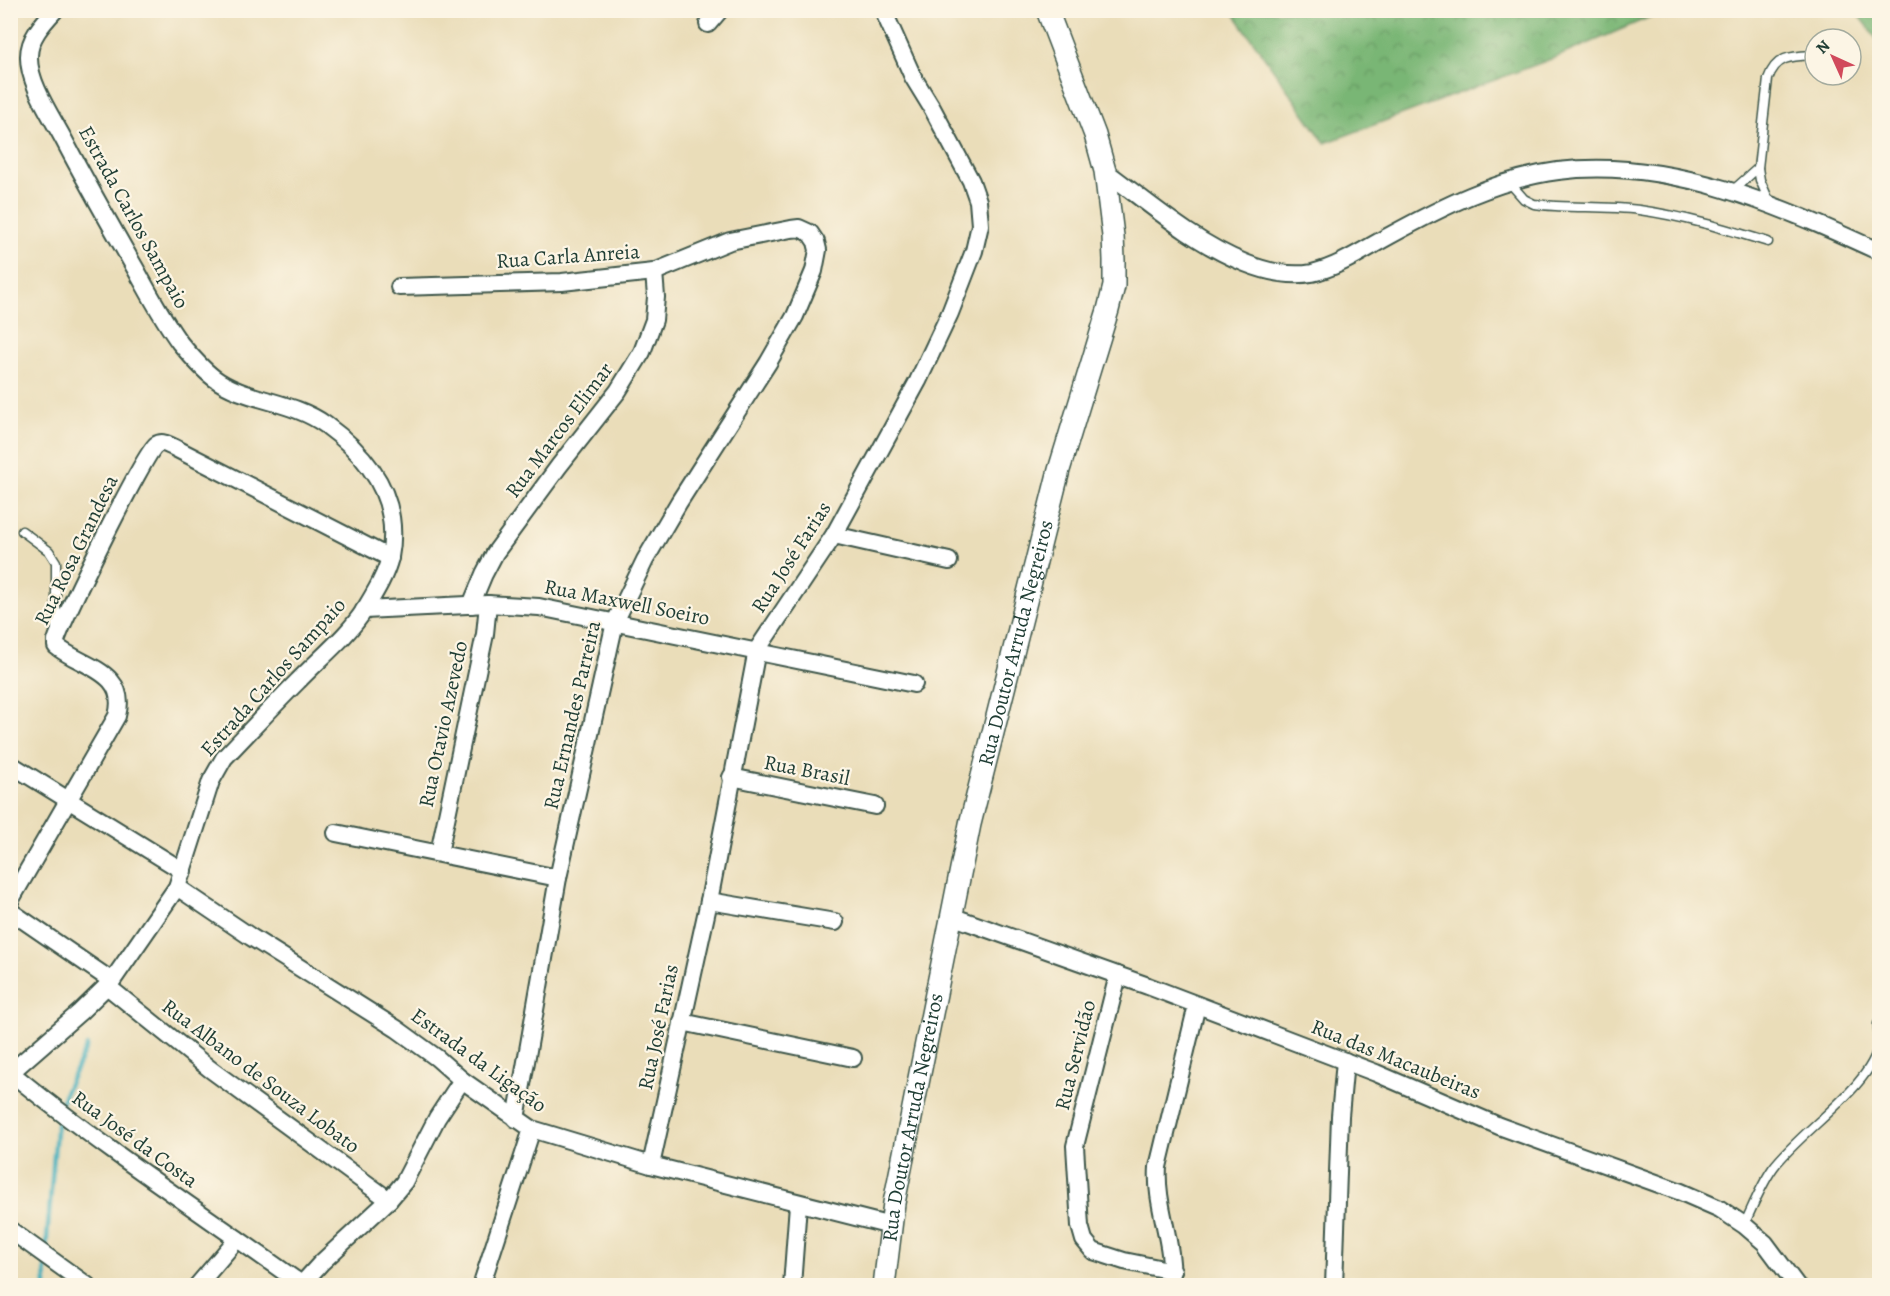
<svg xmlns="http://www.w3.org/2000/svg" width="1890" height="1296" font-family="Alegreya,serif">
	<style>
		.forest { fill: url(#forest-crowns); stroke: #4c7a54; stroke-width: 1.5 }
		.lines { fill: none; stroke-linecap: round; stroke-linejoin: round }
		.stream { stroke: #40afbc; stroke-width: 4.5 }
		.service-casing { stroke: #3d5548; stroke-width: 11 }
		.minor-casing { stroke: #3d5548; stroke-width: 20 }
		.tertiary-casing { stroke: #3d5548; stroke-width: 24 }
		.service { stroke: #fff; stroke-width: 8 }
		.minor { stroke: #fff; stroke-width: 16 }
		.tertiary { stroke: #fff; stroke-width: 21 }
		.labels { text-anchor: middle; stroke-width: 4.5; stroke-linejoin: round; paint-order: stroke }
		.street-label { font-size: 21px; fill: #1f3d34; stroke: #fcf5e5 }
	</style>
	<defs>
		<pattern id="forest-crowns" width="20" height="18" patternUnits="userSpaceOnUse" patternTransform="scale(1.5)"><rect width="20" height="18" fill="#79b674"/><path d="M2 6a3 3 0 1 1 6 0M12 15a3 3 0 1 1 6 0" fill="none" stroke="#639560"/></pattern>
	</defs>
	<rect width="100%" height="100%" fill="#fcf5e5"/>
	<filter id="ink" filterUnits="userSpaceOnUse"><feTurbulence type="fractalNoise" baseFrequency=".0167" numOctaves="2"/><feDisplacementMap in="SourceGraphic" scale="12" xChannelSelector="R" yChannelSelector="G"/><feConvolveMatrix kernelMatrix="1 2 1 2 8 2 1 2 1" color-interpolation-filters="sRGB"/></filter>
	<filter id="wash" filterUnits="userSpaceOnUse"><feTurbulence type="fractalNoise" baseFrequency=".008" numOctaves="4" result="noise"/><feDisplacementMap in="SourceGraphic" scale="24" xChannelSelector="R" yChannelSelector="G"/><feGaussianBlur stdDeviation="1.35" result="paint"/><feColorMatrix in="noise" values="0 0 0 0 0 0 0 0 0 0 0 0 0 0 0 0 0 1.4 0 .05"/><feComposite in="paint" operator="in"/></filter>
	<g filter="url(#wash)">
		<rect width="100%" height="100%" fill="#eaddb9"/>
		<!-- forest -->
		<g class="forest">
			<polygon points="1232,11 1664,11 1559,56 1325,143"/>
			<polygon points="1855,11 1879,11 1879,42"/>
		</g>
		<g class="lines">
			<!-- stream -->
			<g class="stream">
				<polyline points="61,1107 65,1092 87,1046"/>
				<polyline points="46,1250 56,1131 59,1115"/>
				<polyline points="45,1261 46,1286"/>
			</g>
		</g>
	</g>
	<g filter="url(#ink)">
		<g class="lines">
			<defs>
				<g id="service">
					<polyline points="1758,168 1760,180 1770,203"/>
					<path d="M1509 182 1524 199 1534 204C1568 209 1604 205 1639 210 1683 216 1726 229 1768 242"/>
					<path d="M1732 191 1758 168 1768 79C1776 55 1793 56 1815 55"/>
					<polyline points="22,531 49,551 56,562 56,628"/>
					<path d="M1744 1225C1753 1206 1761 1185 1773 1168 1800 1131 1873 1086 1879 1043 1879 1037 1878 1030 1878 1024"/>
				</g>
				<g id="minor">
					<polyline points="708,24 720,10"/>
					<path d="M1105 171C1150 204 1193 242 1245 263 1265 271 1290 277 1312 273 1339 267 1365 249 1389 236 1442 207 1497 179 1558 171 1671 157 1780 206 1880 252"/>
					<polyline points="399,287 562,282 654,272 730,241 791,229 799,228 810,233 816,242 818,250 814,271 795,316 768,363 679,502 645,560 615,622 558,878 516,1119"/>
					<polyline points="834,535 949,561"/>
					<polyline points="471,605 484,574 495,553 559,466 618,391 642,352 654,320 656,297 654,272"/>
					<polyline points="364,610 488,604 539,607 914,684"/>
					<polyline points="10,764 183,871"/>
					<polyline points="731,777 875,806"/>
					<polyline points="336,833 558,878"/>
					<polyline points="439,853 485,634 488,604"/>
					<polyline points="177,887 251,937 397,1029 437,1058 462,1080 532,1129 651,1165 891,1226"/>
					<path d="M10 901 117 716C129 671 81 667 56 646V641C63 619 144 453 156 445 162 441 166 444 173 447L390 558"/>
					<polyline points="709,901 835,922"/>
					<polyline points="10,911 112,981"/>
					<polyline points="951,916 1148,986 1376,1073 1499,1126 1681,1192 1720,1209 1744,1225 1765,1243 1797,1286"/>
					<polyline points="1118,975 1075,1146 1080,1226 1084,1240 1093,1251 1124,1261 1173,1271"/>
					<polyline points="107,986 210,1069 389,1200"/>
					<polyline points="682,1022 853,1058"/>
					<path d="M10 1072C104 1149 205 1215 304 1286"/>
					<path d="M10 1073 80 1012 112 981 177 887 211 781 224 758C249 732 273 706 298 681 320 658 348 636 365 609 374 594 386 575 390 557 401 500 370 457 326 425 292 400 244 401 214 378 202 369 190 355 180 343 163 320 149 293 135 268 111 226 87 184 64 140 52 117 28 83 29 56 29 38 43 23 55 10"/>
					<polyline points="651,1165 709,901 757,650 834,535 918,381 950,313 974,251 980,225 978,201 971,181 932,108 913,77 883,10"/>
					<polyline points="10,1230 88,1286"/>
					<polyline points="302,1284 321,1263 389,1200 404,1182 437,1118 462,1080"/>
					<polyline points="197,1286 237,1239"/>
					<polyline points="481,1286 532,1129"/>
					<polyline points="792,1286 798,1204"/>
					<path d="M1171 1286C1175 1243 1155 1207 1158 1167L1197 1005"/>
					<polyline points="1334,1286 1340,1116 1345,1061"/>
				</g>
				<g id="tertiary">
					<path id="s1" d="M884 1286 894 1203 970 824 1059 470 1108 310 1114 286V260L1113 236 1105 171 1095 135 1047 10"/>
				</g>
			</defs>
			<!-- service casing -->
			<use href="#service" class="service-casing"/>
			<!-- minor casing -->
			<use href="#minor" class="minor-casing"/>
			<!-- tertiary casing -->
			<use href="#tertiary" class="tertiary-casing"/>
			<!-- service -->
			<use href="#service" class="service"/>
			<!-- minor -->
			<use href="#minor" class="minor"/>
			<!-- tertiary -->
			<use href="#tertiary" class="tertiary"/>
		</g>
	</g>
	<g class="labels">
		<!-- street labels -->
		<g class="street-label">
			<text transform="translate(134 217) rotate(61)" y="7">Estrada Carlos Sampaio</text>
			<text transform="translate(568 256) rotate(-4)" y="7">Rua Carla Anreia</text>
			<text transform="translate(559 430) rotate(-53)" y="7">Rua Marcos Elimar</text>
			<text transform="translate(76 550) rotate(-64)" y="7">Rua Rosa Grandesa</text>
			<text transform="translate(791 557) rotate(-57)" y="7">Rua José Farias</text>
			<text transform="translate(627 602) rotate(11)" y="7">Rua Maxwell Soeiro</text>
			<text dy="7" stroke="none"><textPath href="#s1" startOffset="657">Rua Doutor Arruda Negreiros</textPath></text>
			<text transform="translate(273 677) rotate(-48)" y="7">Estrada Carlos Sampaio</text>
			<text transform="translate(572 715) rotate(-77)" y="7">Rua Ernandes Parreira</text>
			<text transform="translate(443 724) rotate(-78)" y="7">Rua Otavio Azevedo</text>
			<text transform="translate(807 770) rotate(11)" y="7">Rua Brasil</text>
			<text transform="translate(658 1027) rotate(-78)" y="7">Rua José Farias</text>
			<text transform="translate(1075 1055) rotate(-76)" y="7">Rua Servidão</text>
			<text transform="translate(1396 1059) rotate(22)" y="7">Rua das Macaubeiras</text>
			<text transform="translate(479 1060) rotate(36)" y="7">Estrada da Ligação</text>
			<text transform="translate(261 1076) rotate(37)" y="7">Rua Albano de Souza Lobato</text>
			<text dy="7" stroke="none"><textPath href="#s1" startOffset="171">Rua Doutor Arruda Negreiros</textPath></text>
			<text transform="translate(135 1139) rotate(36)" y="7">Rua José da Costa</text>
		</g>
	</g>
	<!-- margin -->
	<rect width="1890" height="1296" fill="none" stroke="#fcf5e5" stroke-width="36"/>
	<!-- north arrow -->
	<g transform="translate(1833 57) rotate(315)"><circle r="28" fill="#fcf5e5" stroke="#a4ab9e" stroke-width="1.5"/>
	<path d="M0-4.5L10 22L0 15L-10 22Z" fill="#d1495b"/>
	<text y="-9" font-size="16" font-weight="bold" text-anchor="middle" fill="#1f3d34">N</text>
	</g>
</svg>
